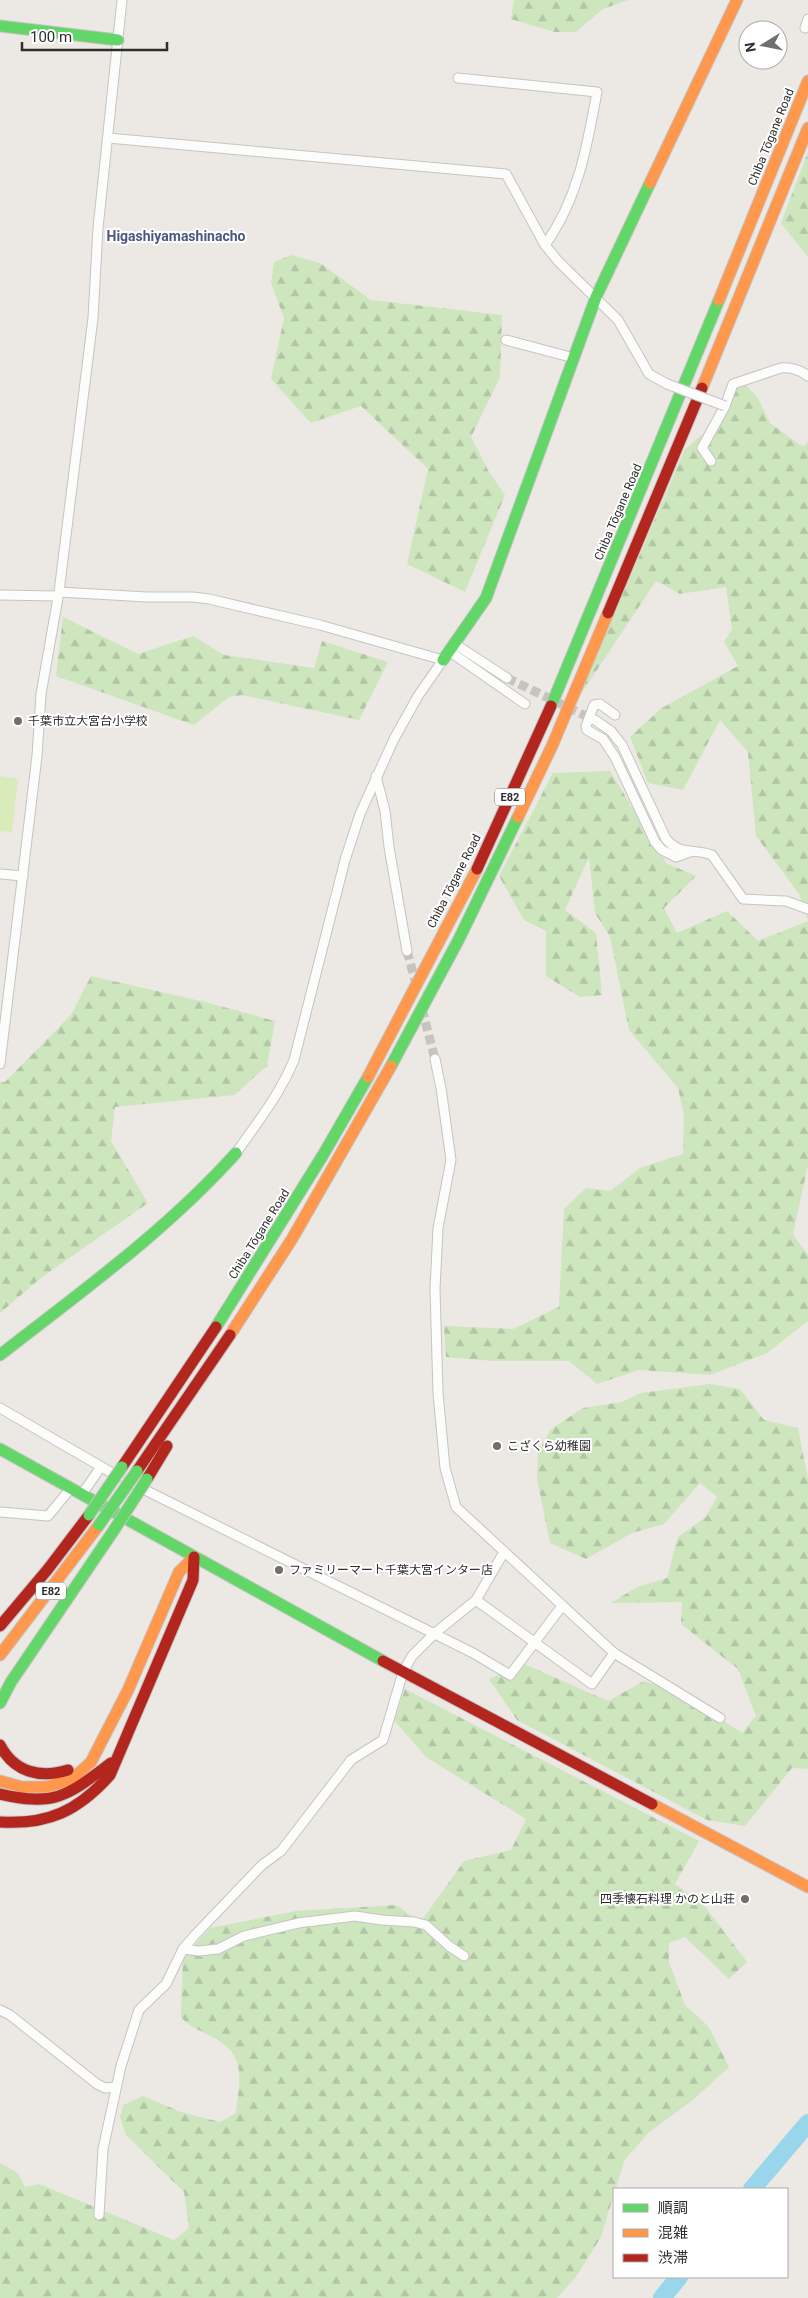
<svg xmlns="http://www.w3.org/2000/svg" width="808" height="2298" font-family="Roboto,'Noto Sans JP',sans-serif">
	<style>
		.forest { fill: url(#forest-firs) }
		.pitch { fill: #d9eabb }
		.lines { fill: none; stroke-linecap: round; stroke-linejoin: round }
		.river { stroke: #99d6ec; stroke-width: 18 }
		.street-tunnel { stroke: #c6c3c0; stroke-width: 9; stroke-dasharray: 9 4.5; stroke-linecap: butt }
		.street-casing { stroke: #c5c4c5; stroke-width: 11 }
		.fast-casing { stroke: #c5c4c5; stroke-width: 13 }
		.slow-casing { stroke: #c5c4c5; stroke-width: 13 }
		.jam-casing { stroke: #c5c4c5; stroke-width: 13 }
		.street { stroke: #fcfcfb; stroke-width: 9 }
		.fast { stroke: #63d668; stroke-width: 11 }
		.slow { stroke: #ff974d; stroke-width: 11 }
		.jam { stroke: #b3261e; stroke-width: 11 }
		.street-bridge-casing { stroke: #c5c4c5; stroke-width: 11; stroke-linecap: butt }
		.fast-bridge-casing { stroke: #c6c5c4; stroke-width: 13; stroke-linecap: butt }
		.street-bridge { stroke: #fcfcfb; stroke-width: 9 }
		.fast-bridge { stroke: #63d668; stroke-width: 11 }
		.poi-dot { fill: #706f6e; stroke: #fff; stroke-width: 2 }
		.labels { text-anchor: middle; stroke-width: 4; stroke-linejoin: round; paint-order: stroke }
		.shield { fill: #fff; stroke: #6d6d6d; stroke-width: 1 }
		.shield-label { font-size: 11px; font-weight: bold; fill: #2e2e2e }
		.street-label { font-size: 12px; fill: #2e2e2e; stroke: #fff }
		.poi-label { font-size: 12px; fill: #2e2e2e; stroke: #fff; text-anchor: start }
		.neighbourhood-label { font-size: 14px; font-weight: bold; fill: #4d5680; stroke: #fff }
	</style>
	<defs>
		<pattern id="forest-firs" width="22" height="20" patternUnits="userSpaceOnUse" patternTransform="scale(1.25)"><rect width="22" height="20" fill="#cee6be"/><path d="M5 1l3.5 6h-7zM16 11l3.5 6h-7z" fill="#b1c6a4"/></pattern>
	</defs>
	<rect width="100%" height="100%" fill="#ece8e4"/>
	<!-- forest -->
	<g class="forest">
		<polygon points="514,0 628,0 603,9 576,32 555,32 511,19"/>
		<polygon points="808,152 808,257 781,223"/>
		<polygon points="291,255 320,263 371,300 502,315 500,377 471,437 489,472 505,495 465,592 407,564 428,469 361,406 311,423 271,379 284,318 271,283 274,262"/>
		<polygon points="745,384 757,397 770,423 803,447 808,442 808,1165 793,1234 808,1255 808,1321 767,1353 710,1375 639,1370 597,1384 569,1361 493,1361 446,1357 444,1326 513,1329 559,1307 564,1209 586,1188 610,1191 640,1168 683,1154 684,1115 678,1088 629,1030 610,937 595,913 589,857 565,910 596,933 602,995 580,997 546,976 546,931 524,920 499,876 553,773 610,771 666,863 696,876 664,908 677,933 727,911 758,941 808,921 799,894 756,836 748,752 720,720 683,790 648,783 630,737 662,708 738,666 724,642 732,629 726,587 680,594 656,581 579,697 685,449 703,434 728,393"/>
		<polygon points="63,617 138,654 193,636 224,655 314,668 322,641 388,662 359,720 242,695 229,697 194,725 56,676"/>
		<polygon points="91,976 205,1002 275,1021 267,1066 234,1095 115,1107 111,1141 148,1203 42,1277 0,1313 0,1082 5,1082 71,1015"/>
		<polygon points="710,1384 740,1389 764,1420 798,1428 808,1479 808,1769 792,1768 745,1826 707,1820 517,1720 489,1679 522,1663 608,1701 644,1681 682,1694 742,1733 756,1716 738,1669 681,1624 682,1602 611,1603 637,1587 667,1578 678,1537 706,1517 717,1497 700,1483 664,1524 632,1533 586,1559 550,1543 537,1479 538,1453 551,1429 583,1408 622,1402 641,1393"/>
		<path d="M405 1689 699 1841 675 1884 703 1904 747 1962 729 1979 685 1937 669 1943V1962L685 2005 709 2027 729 2067 693 2100 648 2133 624 2161 601 2237 575 2278 557 2298H0V2163L18 2173 25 2187 39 2184 174 2240 189 2228 184 2192 126 2135 120 2117 123 2105 143 2096 181 2112 220 2122 236 2113C240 2075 248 2054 207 2034 197 2029 188 2026 181 2017L183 1958 210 1928 296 1911 397 1905 420 1923 464 1861 511 1850 526 1819 426 1757 394 1720Z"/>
	</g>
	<!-- pitch -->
	<polygon class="pitch" points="0,776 18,779 12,832 0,831"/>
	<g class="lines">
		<!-- river -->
		<g class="river">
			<polyline points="752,2189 808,2123"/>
			<polyline points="662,2298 679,2277"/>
		</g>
		<!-- street-tunnel -->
		<g class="street-tunnel">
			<polyline points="507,678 594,720"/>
			<polyline points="407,951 416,984"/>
			<polyline points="422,1009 435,1059"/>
		</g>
		<defs>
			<g id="street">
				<polyline points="805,28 808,19"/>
				<path d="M458 78 597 92C587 147 578 199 545 245"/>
				<polyline points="108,138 506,174 545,245 558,261 618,320 649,374 667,384"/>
				<polyline points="506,340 574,358"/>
				<path d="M711 461 702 448 725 406 733 384 781 368C790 367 801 370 808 376"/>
				<path d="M59 592 147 597H193L209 599 320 625 443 660 418 696 394 739 360 814 345 860 294 1060C280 1094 257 1123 236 1153"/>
				<polyline points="0,595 58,596"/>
				<polyline points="455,644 507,678"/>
				<polyline points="449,651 525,704"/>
				<polyline points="615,715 600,704 594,705 586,726 587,730 603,739 615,757 655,842 662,850 676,857 690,852"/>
				<path d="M595 720 611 731 622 745 666 839C681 856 693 848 712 855L743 899 786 901 808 909"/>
				<polyline points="376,776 385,811 389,847 407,951"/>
				<polyline points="0,874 23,876"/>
				<polyline points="435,1059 441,1088 451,1160 438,1228 435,1289 438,1393 445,1468 456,1507 614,1653 720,1718"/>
				<polyline points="0,1064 37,756 41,694 59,592 93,318 98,228 122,0"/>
				<polyline points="0,1408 119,1477"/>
				<polyline points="137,1486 473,1653 510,1675 562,1606"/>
				<polyline points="82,1494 101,1467"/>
				<polyline points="0,1512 48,1516 71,1488"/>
				<polyline points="476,1600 592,1684 614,1653"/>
				<polyline points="183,1949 199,1951 218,1949 244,1936 298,1923 355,1916 382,1920 414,1922 426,1925 449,1946 464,1956"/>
				<polyline points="0,2010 10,2015 97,2084 105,2088 116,2087"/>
				<polyline points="99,2215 103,2149 121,2066 139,2010 166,1984 183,1949 195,1935 262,1865 281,1851 351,1760 383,1740 403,1672 412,1656 435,1633 476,1600 504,1552"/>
			</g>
			<g id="fast">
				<polyline points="0,26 118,40"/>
				<polyline points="443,660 486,598 596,297 650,183"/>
				<polyline points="551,706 719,300"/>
				<polyline points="391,1066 459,939 518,817"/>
				<polyline points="216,1327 323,1155 368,1077"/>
				<path d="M0 1355C82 1291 166 1231 236 1153"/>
				<polyline points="0,1449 383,1661"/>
				<polyline points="0,1703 11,1682 114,1530"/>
			</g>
			<g id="slow">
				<polyline points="650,183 737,0"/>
				<polyline points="719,300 808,81"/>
				<polyline points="702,388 808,128"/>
				<polyline points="518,817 552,746 608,613"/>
				<polyline points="368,1077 477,869"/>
				<polyline points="230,1335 292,1239 391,1066"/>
				<polyline points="0,1655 99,1525"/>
				<polyline points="0,1781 22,1787 47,1787 72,1779 91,1762 128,1690 179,1572 194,1557"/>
				<polyline points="652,1804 808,1887"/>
			</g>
			<g id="jam">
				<polyline points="608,613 702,388"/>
				<polyline points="477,869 551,706"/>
				<polyline points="122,1467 216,1327"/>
				<polyline points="137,1471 230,1335"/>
				<polyline points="147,1479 167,1446"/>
				<polyline points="0,1626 48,1569 89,1515"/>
				<polyline points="383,1661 652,1804"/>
				<path d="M0 1745C14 1772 40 1779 68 1770"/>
				<path d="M0 1794C56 1807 68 1795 111 1763"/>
				<path d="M0 1822C48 1825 78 1811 110 1775L193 1580 194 1557"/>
			</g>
		</defs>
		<!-- street casing -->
		<use href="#street" class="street-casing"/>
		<!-- fast casing -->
		<use href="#fast" class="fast-casing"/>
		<!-- slow casing -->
		<use href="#slow" class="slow-casing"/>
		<!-- jam casing -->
		<use href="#jam" class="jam-casing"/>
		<!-- street -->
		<use href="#street" class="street"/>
		<!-- fast -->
		<use href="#fast" class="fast"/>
		<!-- slow -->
		<use href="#slow" class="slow"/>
		<!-- jam -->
		<use href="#jam" class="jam"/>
		<defs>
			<polyline id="street-bridge" points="667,384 725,406"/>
			<g id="fast-bridge">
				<polyline points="89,1515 122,1467"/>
				<polyline points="99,1525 137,1471"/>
				<polyline points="114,1530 147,1479"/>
			</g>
		</defs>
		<!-- street-bridge casing -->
		<use href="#street-bridge" class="street-bridge-casing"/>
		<!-- fast-bridge casing -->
		<use href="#fast-bridge" class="fast-bridge-casing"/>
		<!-- street-bridge -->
		<use href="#street-bridge" class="street-bridge"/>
		<!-- fast-bridge -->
		<use href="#fast-bridge" class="fast-bridge"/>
	</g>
	<!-- markers -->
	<g class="poi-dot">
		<circle cx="18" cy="721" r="5"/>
		<circle cx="497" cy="1446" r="5"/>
		<circle cx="279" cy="1570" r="5"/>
		<circle cx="745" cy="1899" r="5"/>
	</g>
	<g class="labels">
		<!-- shield labels -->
		<g class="shield">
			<rect x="495" y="788.5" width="30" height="17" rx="4"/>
			<rect x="36" y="1582.5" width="30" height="17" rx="4"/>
		</g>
		<g class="shield-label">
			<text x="510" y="801">E82</text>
			<text x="51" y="1595">E82</text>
		</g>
		<!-- street labels -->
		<g class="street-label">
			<text transform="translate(771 137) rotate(-68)" y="4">Chiba Tōgane Road</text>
			<text transform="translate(618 512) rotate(-67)" y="4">Chiba Tōgane Road</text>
			<text transform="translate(454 881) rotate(-63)" y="4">Chiba Tōgane Road</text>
			<text transform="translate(259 1234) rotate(-58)" y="4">Chiba Tōgane Road</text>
		</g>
		<!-- poi labels -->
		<g class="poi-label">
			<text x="28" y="725">千葉市立大宮台小学校</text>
			<text x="507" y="1450">こざくら幼稚園</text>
			<text x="289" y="1574">ファミリーマート千葉大宮インター店</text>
			<text x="735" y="1903" text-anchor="end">四季懐石料理 かのと山荘</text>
		</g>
		<!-- neighbourhood labels -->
		<g class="neighbourhood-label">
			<text x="176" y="241">Higashiyamashinacho</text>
		</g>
	</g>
	<!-- legend -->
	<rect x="613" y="2188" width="175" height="90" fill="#ffffff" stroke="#ababab"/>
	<rect x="623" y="2204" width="25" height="8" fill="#63d668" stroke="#ababab"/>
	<text x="658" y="2213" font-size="15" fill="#2e2e2e">順調</text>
	<rect x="623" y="2229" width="25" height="8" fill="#ff974d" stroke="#ababab"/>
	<text x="658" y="2238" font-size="15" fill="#2e2e2e">混雑</text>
	<rect x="623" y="2254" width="25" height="8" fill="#b3261e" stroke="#ababab"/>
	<text x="658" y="2263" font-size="15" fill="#2e2e2e">渋滞</text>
	<!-- north arrow -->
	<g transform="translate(763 45) rotate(260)"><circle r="24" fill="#ffffff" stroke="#ababab"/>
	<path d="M0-4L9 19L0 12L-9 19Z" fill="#706f6e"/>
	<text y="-8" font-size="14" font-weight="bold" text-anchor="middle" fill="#2e2e2e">N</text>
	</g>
	<!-- scale -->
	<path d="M22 42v8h145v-8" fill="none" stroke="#2e2e2e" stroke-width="2.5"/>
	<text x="30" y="42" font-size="15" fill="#2e2e2e" stroke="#ffffff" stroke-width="4" paint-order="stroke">100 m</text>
</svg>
